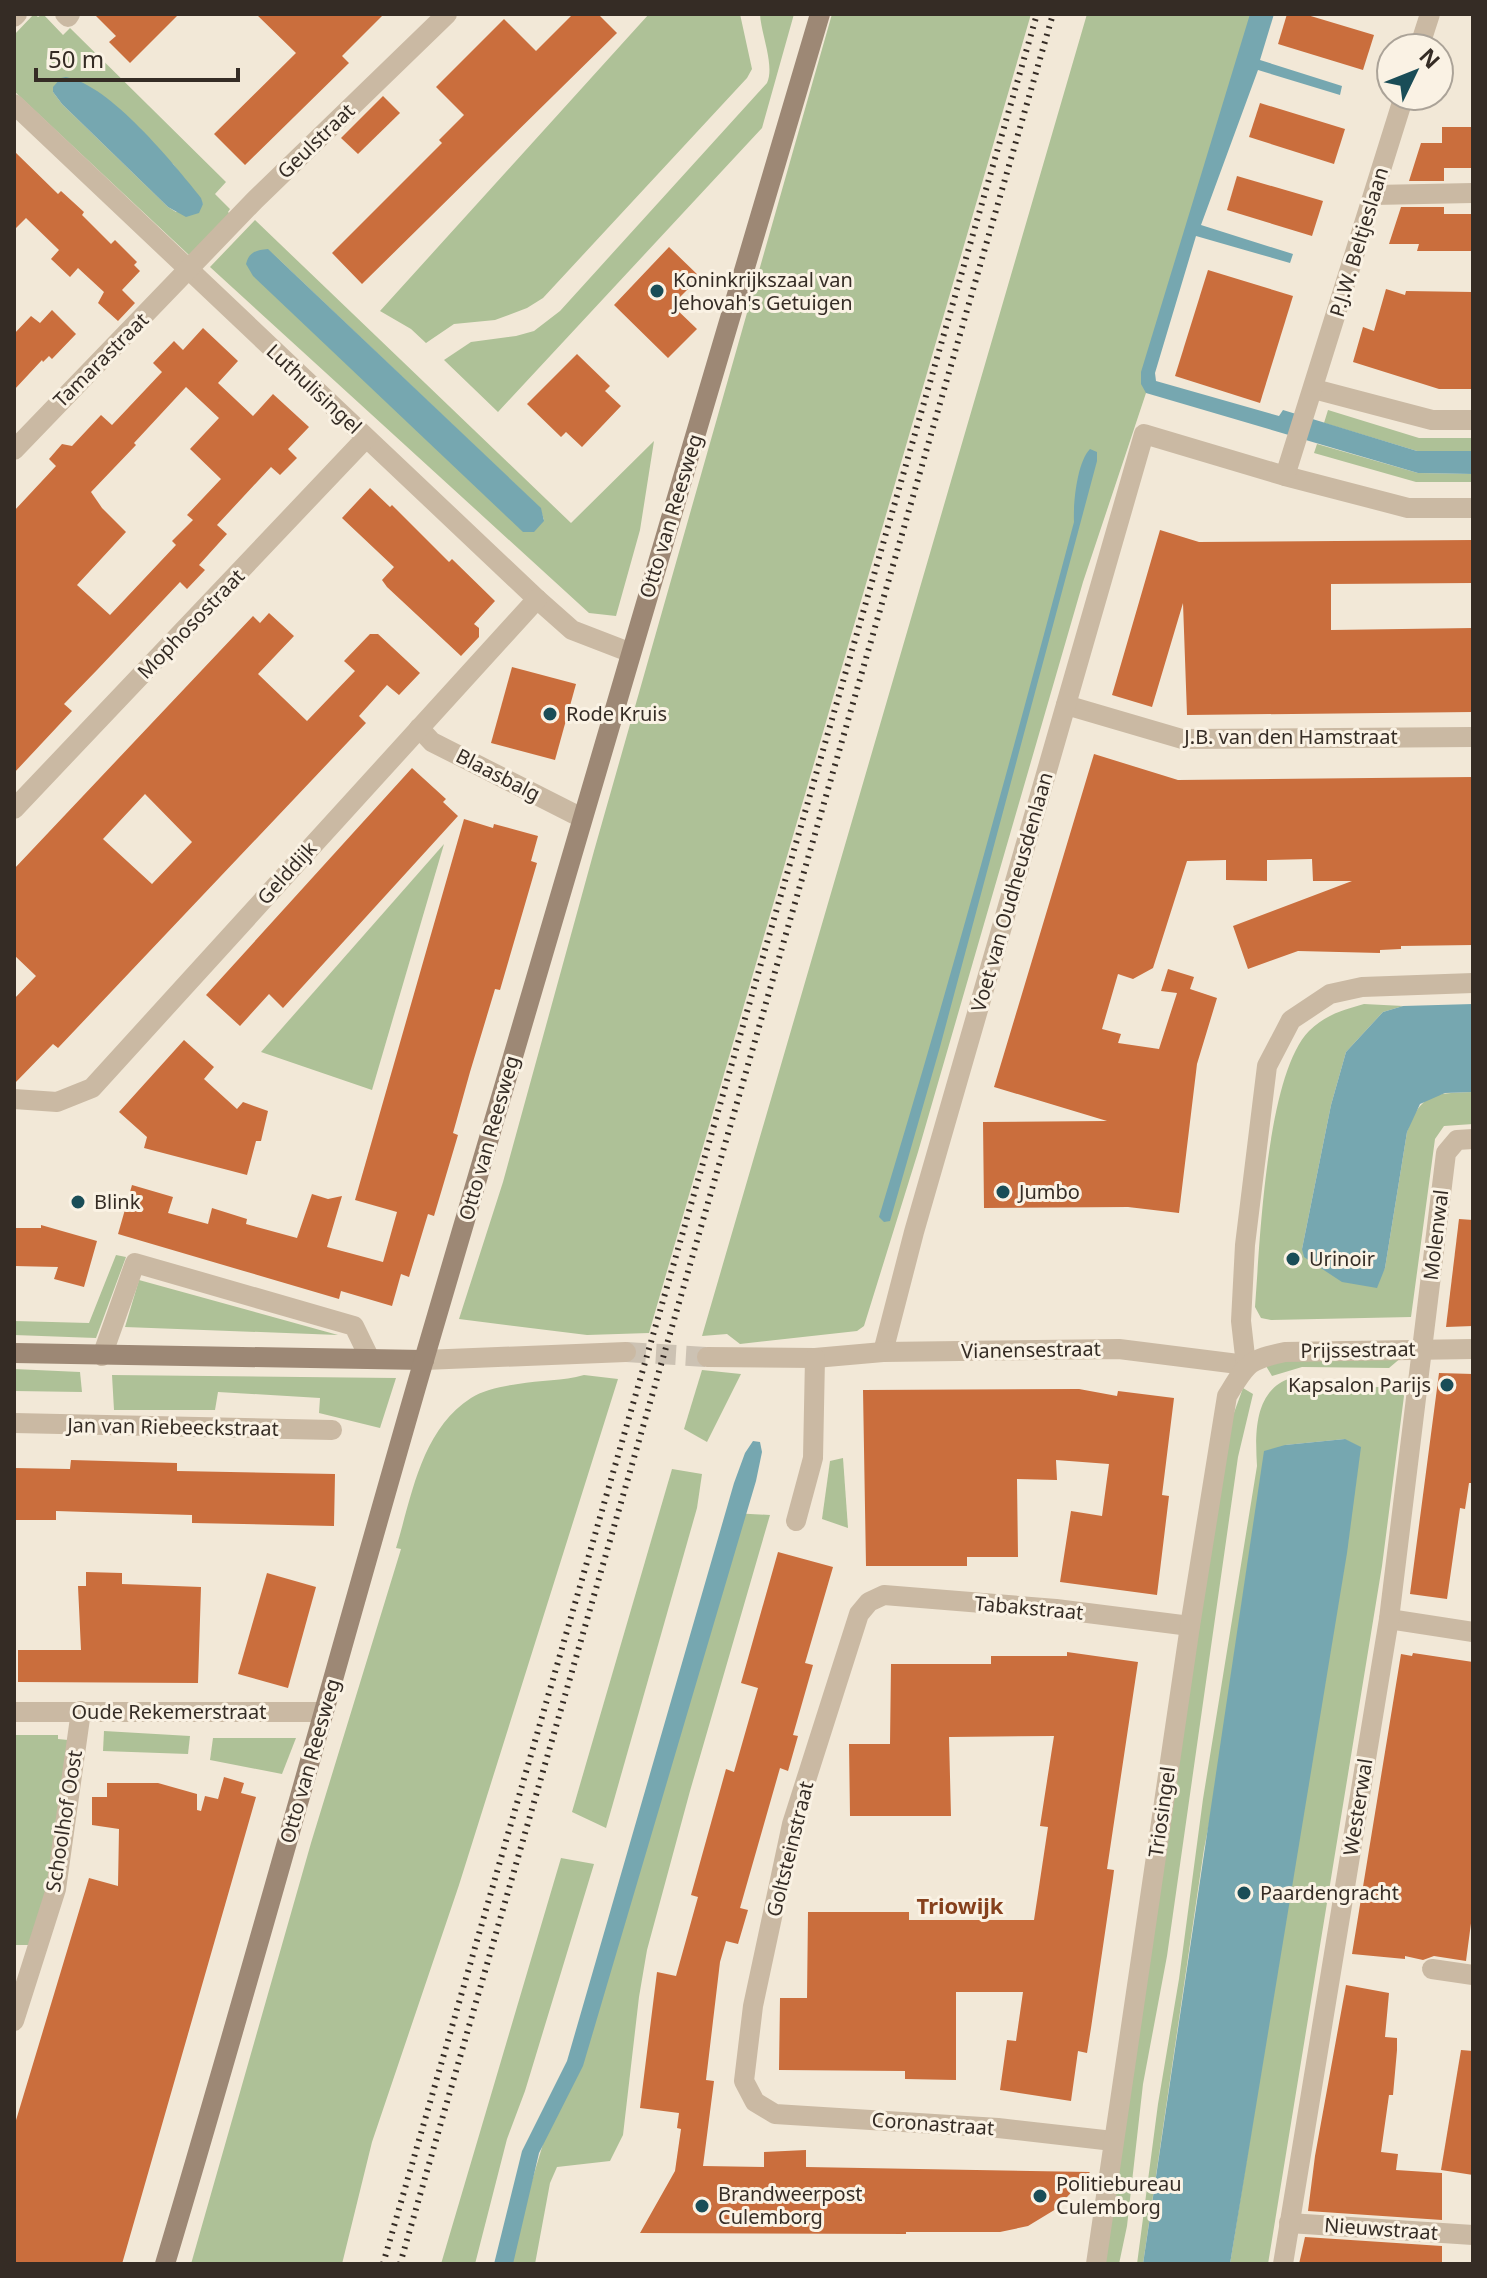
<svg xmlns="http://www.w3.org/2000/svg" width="1487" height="2278" font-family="'Noto Sans',sans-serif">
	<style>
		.green { fill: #aec197; fill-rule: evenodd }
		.water { fill: #76a7b0 }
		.building { fill: #ca6e3d; fill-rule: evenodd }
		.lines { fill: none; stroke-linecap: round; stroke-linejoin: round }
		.street-tunnel { stroke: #ccc2b3; stroke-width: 20; stroke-dasharray: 20 10; stroke-linecap: butt }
		.street { stroke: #cab9a3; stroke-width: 20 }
		.secondary { stroke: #9d8875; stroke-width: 20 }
		.rail { stroke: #352c25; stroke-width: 6; stroke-dasharray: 2 6; stroke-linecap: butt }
		.poi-dot { fill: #1a4d57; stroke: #faf2e4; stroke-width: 3 }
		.labels { text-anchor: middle; stroke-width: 6; stroke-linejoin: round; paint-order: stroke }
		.street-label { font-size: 20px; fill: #352c25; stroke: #faf2e4 }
		.poi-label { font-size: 20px; fill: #352c25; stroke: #faf2e4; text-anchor: start }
		.neighbourhood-label { font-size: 22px; font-weight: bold; fill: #86401c; stroke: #faf2e4 }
	</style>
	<rect width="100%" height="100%" fill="#f2e8d7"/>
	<!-- green -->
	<g class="green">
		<path d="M34 14 38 17 43 14 63 35 70 28 226 182 215 194 230 209 228 212 233 217 189 255 14 91V35ZM53 87 173 164 203 204 176 212 168 207 62 104 53 92Z"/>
		<polygon points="649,14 740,14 752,69 747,78 543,298 527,308 495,320 454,324 426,343 411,329 380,311"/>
		<path d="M760 14H794L762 128 498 412 444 360 471 342 516 336 534 331 560 311 767 83C775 66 761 34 760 14Z"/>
		<polygon points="832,14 1031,14 649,1333 587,1335 459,1319 503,1182 594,851"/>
		<polygon points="1087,14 1254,14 1148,371 1146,393 1083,582 918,1152 864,1326 857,1331 740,1344 727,1334 702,1336"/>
		<path d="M255 220 571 523 654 441 640 530 616 616 589 613 210 267ZM268 249 540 508 544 520Z"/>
		<polygon points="1328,410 1419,438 1473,438 1473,451 1417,451 1324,423"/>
		<polygon points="1317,444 1418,473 1473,474 1473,482 1416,482 1314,453"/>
		<polygon points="444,844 372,1090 261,1052"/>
		<path d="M1364 1004 1403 1006 1383 1012 1346 1052 1331 1105 1302 1249 1381 1275 1385 1268 1407 1132C1420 1093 1435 1093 1473 1092V1124L1444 1126 1435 1139 1411 1317 1271 1320 1261 1318 1255 1307C1260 1243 1266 1075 1309 1031 1325 1015 1343 1010 1364 1004Z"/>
		<polygon points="116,1255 126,1257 96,1338 14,1335 14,1321 89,1323"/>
		<polygon points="139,1280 338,1335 125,1327"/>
		<polygon points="1293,1357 1402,1357 1389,1368 1302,1367 1272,1376 1266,1366"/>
		<polygon points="14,1369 80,1372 82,1392 14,1391"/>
		<polygon points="702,1370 741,1374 707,1442 684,1429"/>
		<polygon points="112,1375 396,1378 380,1428 319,1413 320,1398 218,1392 215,1410 114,1410"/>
		<path d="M584 1375 618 1379 459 1885 372 2142 342 2264H191L311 1843 401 1549 396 1548C412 1496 421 1430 471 1398 483 1390 503 1386 518 1384 540 1380 563 1381 584 1375Z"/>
		<path d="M1291 1378 1306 1380 1308 1387H1384L1385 1378 1400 1386 1404 1396 1382 1566 1268 2264H1230L1253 2119 1345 1439 1285 1445 1204 1849 1143 2264H1137L1158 2104 1179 1979 1203 1799 1257 1466C1255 1433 1254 1390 1291 1378Z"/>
		<polygon points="1243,1388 1253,1394 1238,1457 1167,1956 1143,2084 1127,2226 1119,2264 1105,2264 1215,1507 1231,1421"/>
		<polygon points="843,1458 848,1528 822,1519 830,1461"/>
		<polygon points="672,1469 702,1474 697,1508 606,1828 572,1812"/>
		<polygon points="732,1513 770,1515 690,1791 647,1950 639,1997 623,2135 610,2161 557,2167 550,2183 535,2264 507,2264"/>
		<polygon points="104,1731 190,1736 188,1754 103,1751"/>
		<polygon points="14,1735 58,1735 58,1739 68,1740 53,1862 32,1945 14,1945"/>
		<polygon points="213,1738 296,1738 282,1774 210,1760"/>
		<polygon points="561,1858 594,1864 525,2091 507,2139 475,2264 441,2264"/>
	</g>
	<!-- water -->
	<g class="water">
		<polygon points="1250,14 1274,14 1260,60 1342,86 1340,95 1258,70 1201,225 1293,254 1290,263 1196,236 1155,373 1156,381 1279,416 1283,410 1417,451 1473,451 1473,474 1418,473 1146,393 1141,384 1141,372"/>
		<path d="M66 77C110 85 173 163 201 198L203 204 199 213 186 217 168 207 62 104 53 92V87L61 78Z"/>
		<path d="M268 249 541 508 544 521 534 532H523L253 276 246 264C249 252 256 250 268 249Z"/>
		<path d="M1090 449 1097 452V461L940 1047 890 1221 884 1222 879 1217C949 987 1012 755 1074 522 1073 504 1077 462 1090 449Z"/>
		<polygon points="1473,1004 1473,1092 1445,1093 1420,1104 1407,1132 1385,1268 1377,1288 1342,1282 1304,1257 1302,1249 1331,1105 1346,1052 1383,1012 1403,1006"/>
		<polygon points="1345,1439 1361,1447 1347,1553 1230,2264 1143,2264 1264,1451 1285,1445"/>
		<polygon points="753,1441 760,1442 762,1452 756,1481 583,2066 539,2153 513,2264 494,2264 522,2151 567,2061 734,1483 745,1453"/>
	</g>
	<!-- building -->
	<g class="building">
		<polygon points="94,14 179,14 130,63 109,42 116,36"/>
		<polygon points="256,14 384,14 342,56 349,63 245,165 214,134 296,53"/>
		<polygon points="573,14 598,14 617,33 362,284 332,253 442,143 439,140 464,115 436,87 504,19 536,51"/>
		<polygon points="1287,14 1304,14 1374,35 1363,70 1278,44"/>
		<polygon points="383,96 400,113 358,154 341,138"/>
		<polygon points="1260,103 1345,129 1334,164 1249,137"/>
		<polygon points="1442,127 1473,127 1473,168 1444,168 1444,181 1409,181 1421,143 1442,143"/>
		<polygon points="14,151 58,194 61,191 84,212 82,215 111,244 115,240 137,262 134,265 140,271 122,290 135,303 118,321 98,303 104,292 78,268 70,277 51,259 59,250 26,218 14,230"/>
		<polygon points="1237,176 1323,201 1312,236 1227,210"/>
		<polygon points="1401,207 1444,207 1444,214 1473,214 1473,251 1417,251 1419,244 1389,244"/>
		<polygon points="669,247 700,277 672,305 697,329 668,358 614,305"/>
		<polygon points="1208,270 1293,296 1260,403 1175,376"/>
		<polygon points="1386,289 1405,295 1406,291 1473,292 1473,389 1439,389 1353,362 1363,327 1374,331"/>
		<polygon points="52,310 76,334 52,359 49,356 43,362 42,360 14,390 14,334 31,316 40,323"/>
		<path d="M203 328 238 361 218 383 253 416 273 394 309 427 288 449 297 458 280 475 271 467 217 525 227 534 199 565 205 570 187 589 180 582 97 670 64 704 72 711 14 773V511L56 466 49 459 62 444 72 446 101 415 112 425 162 372 153 363 174 341 183 350ZM186 387 219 418 190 449 221 479 187 515 193 520 172 541 176 545 110 615 77 585 126 532 102 508 91 492 136 445 134 443Z"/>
		<polygon points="577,354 610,386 605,391 621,406 582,447 566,432 561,437 527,404"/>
		<polygon points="370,488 390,507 392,505 449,562 452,559 495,601 474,624 479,628 479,637 461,656 387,587 382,580 394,567 342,518"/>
		<polygon points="1160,530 1199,542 1473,540 1473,583 1331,584 1331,630 1473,628 1473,712 1187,715 1183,603 1152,707 1112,695"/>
		<path d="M269 613 294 636 258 674 307 721 355 671 344 661 370 634H378L420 673 399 695 387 685 359 716 366 723 58 1048 53 1044 14 1084V999L36 976 14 955V869L253 616 260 623ZM145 794 192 842 152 884 103 839Z"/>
		<polygon points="512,667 576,684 555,760 491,743"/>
		<polygon points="1094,754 1178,780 1473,777 1473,945 1401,946 1401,949 1380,950 1380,953 1298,951 1248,969 1233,926 1352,881 1313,881 1312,859 1267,860 1267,881 1226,880 1226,860 1187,861 1153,968 1133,979 1118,974 1102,1029 1121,1034 1118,1043 1159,1049 1177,993 1161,991 1168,969 1194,977 1190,989 1217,998 1197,1064 1179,1213 1128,1207 984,1208 983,1122 1107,1121 994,1087"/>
		<polygon points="412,768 446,799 443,802 458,816 283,1008 269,994 240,1026 206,995"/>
		<polygon points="464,819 493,828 494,824 538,836 531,861 537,863 500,990 495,989 470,1072 453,1133 458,1135 434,1216 428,1214 409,1277 401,1274 392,1306 341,1291 339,1299 118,1234 132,1185 173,1197 168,1213 208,1224 212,1208 247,1219 246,1224 297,1238 312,1194 328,1199 342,1196 327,1247 383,1262 397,1212 355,1200"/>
		<polygon points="184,1040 214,1067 204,1079 237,1109 243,1102 268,1111 261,1141 256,1141 247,1175 144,1148 147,1137 119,1112"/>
		<polygon points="1459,1219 1473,1220 1473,1326 1446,1327"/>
		<polygon points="41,1225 97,1241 84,1287 54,1279 58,1267 14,1266 14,1228 41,1228"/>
		<polygon points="1439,1373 1473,1374 1473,1483 1469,1483 1465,1509 1460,1508 1447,1599 1410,1594"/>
		<polygon points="1079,1389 1117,1396 1118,1391 1174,1398 1162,1495 1169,1496 1157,1595 1060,1582 1071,1511 1102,1516 1109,1464 1056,1460 1057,1480 1017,1479 1018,1557 967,1557 967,1566 866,1566 863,1390"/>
		<polygon points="71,1460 177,1463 177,1471 335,1474 334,1526 192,1523 192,1515 87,1512 56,1511 56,1520 14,1520 14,1468 70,1469"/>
		<polygon points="778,1552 833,1567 805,1663 813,1665 793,1735 798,1736 788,1771 780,1768 740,1908 748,1910 738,1944 726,1941 720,1962 706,2080 714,2081 703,2166 764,2167 764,2152 806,2150 806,2167 1090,2172 1056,2209 1028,2226 1000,2232 906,2232 906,2234 640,2233 675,2171 681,2129 677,2128 679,2113 640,2108 657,1972 676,1976 698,1897 691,1895 726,1769 734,1772 758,1688 741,1683"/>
		<polygon points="86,1572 122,1573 122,1584 201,1587 198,1683 18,1682 18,1650 81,1650 78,1586 86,1586"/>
		<polygon points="267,1573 316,1587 288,1688 238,1674"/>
		<polygon points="1067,1652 1138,1662 1107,1869 1114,1870 1113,1878 1091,2028 1087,2053 1078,2051 1071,2101 1000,2090 1007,2040 1016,2041 1023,1992 956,1992 956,2080 905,2079 905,2071 779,2070 780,1998 807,1998 808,1912 909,1912 909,1920 1034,1920 1048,1827 1040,1826 1054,1736 949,1737 951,1816 850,1816 849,1744 890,1744 891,1664 991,1664 991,1656 1067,1656"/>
		<polygon points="1413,1653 1473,1662 1473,1908 1466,1961 1434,1956 1423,1960 1405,1956 1405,1959 1352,1954 1401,1654 1412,1656"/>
		<polygon points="224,1777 244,1783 241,1793 256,1797 122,2264 14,2264 14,2127 89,1878 118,1886 119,1829 92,1825 92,1797 107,1797 107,1783 158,1783 197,1794 197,1810 201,1811 205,1796 218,1799"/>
		<polygon points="1346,1985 1389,1993 1385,2037 1397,2038 1397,2050 1393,2095 1389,2095 1381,2152 1398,2154 1396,2170 1442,2173 1442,2220 1308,2211 1315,2156"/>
		<polygon points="1461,2050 1473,2051 1473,2175 1441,2170"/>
		<polygon points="1305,2237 1442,2246 1442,2264 1299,2264"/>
	</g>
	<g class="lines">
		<!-- street-tunnel -->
		<polyline class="street-tunnel" points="626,1352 707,1357"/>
		<!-- street -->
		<g class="street">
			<polyline points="65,14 68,17 70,14"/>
			<polyline points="14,17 17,14"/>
			<polyline points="1419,48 1430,14"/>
			<polyline points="14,104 537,599 572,630 629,652"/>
			<polyline points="1374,195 1473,193"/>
			<polyline points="1314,389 1432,420 1473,420"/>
			<polyline points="14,450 255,200 447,14"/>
			<polyline points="1285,476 1408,508 1473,508"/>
			<polyline points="1066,705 1182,739 1473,737"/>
			<polyline points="419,728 432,742 582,818"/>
			<polyline points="14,809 366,438"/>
			<polyline points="14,1099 57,1102 92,1088 537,599"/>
			<polyline points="883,1352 914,1232 1144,434 1285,476 1404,96"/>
			<polyline points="102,1356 135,1263 354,1326 370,1359"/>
			<polyline points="707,1357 815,1358 883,1352 1119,1349 1246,1365"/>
			<polyline points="424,1360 626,1352"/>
			<polyline points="1246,1365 1241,1321 1245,1245 1267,1066 1291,1020 1330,994 1362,987 1473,983"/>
			<polyline points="14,1423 332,1430"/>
			<polyline points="796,1521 813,1458 815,1358"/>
			<polyline points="1389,1619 1473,1632"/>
			<polyline points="14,1712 323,1712"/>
			<polyline points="1432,1969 1473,1975"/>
			<polyline points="14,2021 56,1889 81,1711"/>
			<polyline points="1113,2141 998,2128 775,2114 755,2102 744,2081 753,2006 792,1824 859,1614 869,1602 884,1595 1056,1609 1190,1626"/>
			<polyline points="1289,2223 1473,2235"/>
			<path d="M1096 2264 1190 1626 1227 1396C1247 1364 1247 1360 1285 1352L1473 1349"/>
			<polyline points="1283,2264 1389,1619 1446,1153 1457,1140 1473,1139"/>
		</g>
		<!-- secondary -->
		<g class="secondary">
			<polyline points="14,1353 424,1360"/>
			<path d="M165 2264C254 1967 335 1668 421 1370 551 917 687 466 820 14"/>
		</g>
		<!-- rail -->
		<g class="rail">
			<polyline points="383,2264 1037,14"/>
			<polyline points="400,2264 1053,14"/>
		</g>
	</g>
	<!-- markers -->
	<g class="poi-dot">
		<circle cx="657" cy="291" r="8"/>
		<circle cx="550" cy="714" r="8"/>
		<circle cx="1003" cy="1192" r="8"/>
		<circle cx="78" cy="1202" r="8"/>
		<circle cx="1293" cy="1259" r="8"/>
		<circle cx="1447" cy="1385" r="8"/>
		<circle cx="1244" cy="1893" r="8"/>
		<circle cx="1040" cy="2196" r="8"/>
		<circle cx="702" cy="2206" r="8"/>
	</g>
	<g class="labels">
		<!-- street labels -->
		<g class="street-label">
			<text transform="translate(316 141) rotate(-44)" y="7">Geulstraat</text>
			<text transform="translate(1359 242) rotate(-73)" y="7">P.J.W. Beltjeslaan</text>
			<text transform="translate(101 360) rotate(-45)" y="7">Tamarastraat</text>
			<text transform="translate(314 389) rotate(43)" y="7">Luthulisingel</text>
			<text transform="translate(671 516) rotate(-73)" y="7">Otto van Reesweg</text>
			<text transform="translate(191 624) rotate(-46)" y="7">Mophosostraat</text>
			<text x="1291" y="744">J.B. van den Hamstraat</text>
			<text transform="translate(498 775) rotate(27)" y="7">Blaasbalg</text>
			<text transform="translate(287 873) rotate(-48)" y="7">Gelddijk</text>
			<text transform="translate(1012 892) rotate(-74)" y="7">Voet van Oudheusdenlaan</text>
			<text transform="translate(489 1138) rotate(-74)" y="7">Otto van Reesweg</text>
			<text transform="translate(1436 1235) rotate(-83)" y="7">Molenwal</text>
			<text transform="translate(1031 1350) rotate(-1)" y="7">Vianensestraat</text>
			<text transform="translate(1358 1350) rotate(-1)" y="7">Prijssestraat</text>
			<text transform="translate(173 1427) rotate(1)" y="7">Jan van Riebeeckstraat</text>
			<text transform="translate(1029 1608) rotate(5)" y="7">Tabakstraat</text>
			<text x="169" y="1719">Oude Rekemerstraat</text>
			<text transform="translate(310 1761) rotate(-74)" y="7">Otto van Reesweg</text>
			<text transform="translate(1358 1807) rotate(-81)" y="7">Westerwal</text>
			<text transform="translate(1162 1812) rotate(-82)" y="7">Triosingel</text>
			<text transform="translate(64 1821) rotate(-81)" y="7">Schoolhof Oost</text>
			<text transform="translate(790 1849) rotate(-76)" y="7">Goltsteinstraat</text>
			<text transform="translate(933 2124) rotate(4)" y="7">Coronastraat</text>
			<text transform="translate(1381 2229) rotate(4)" y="7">Nieuwstraat</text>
		</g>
		<!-- poi labels -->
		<g class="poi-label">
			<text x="673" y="287">Koninkrijkszaal van<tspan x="673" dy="23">Jehovah's Getuigen</tspan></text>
			<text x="566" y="721">Rode Kruis</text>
			<text x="1019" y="1199">Jumbo</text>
			<text x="94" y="1209">Blink</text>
			<text x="1309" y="1266">Urinoir</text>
			<text x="1431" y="1392" text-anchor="end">Kapsalon Parijs</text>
			<text x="1260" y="1900">Paardengracht</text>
			<text x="1056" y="2191">Politiebureau<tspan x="1056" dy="23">Culemborg</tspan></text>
			<text x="718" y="2201">Brandweerpost<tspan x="718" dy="23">Culemborg</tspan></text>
		</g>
		<!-- neighbourhood labels -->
		<g class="neighbourhood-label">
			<text x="960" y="1914">Triowijk</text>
		</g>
	</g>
	<!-- border -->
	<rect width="1487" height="2278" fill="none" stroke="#352c25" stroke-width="32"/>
	<!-- north arrow -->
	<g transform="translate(1415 72) rotate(47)"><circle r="38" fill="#faf2e4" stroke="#aba398" stroke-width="2"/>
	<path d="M0-6L14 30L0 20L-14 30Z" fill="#1a4d57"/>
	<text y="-12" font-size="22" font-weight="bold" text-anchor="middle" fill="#352c25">N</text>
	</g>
	<!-- scale -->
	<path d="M36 68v12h202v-12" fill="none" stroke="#352c25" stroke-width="4"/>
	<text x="48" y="68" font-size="24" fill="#352c25" stroke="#faf2e4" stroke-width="6" paint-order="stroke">50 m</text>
</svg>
